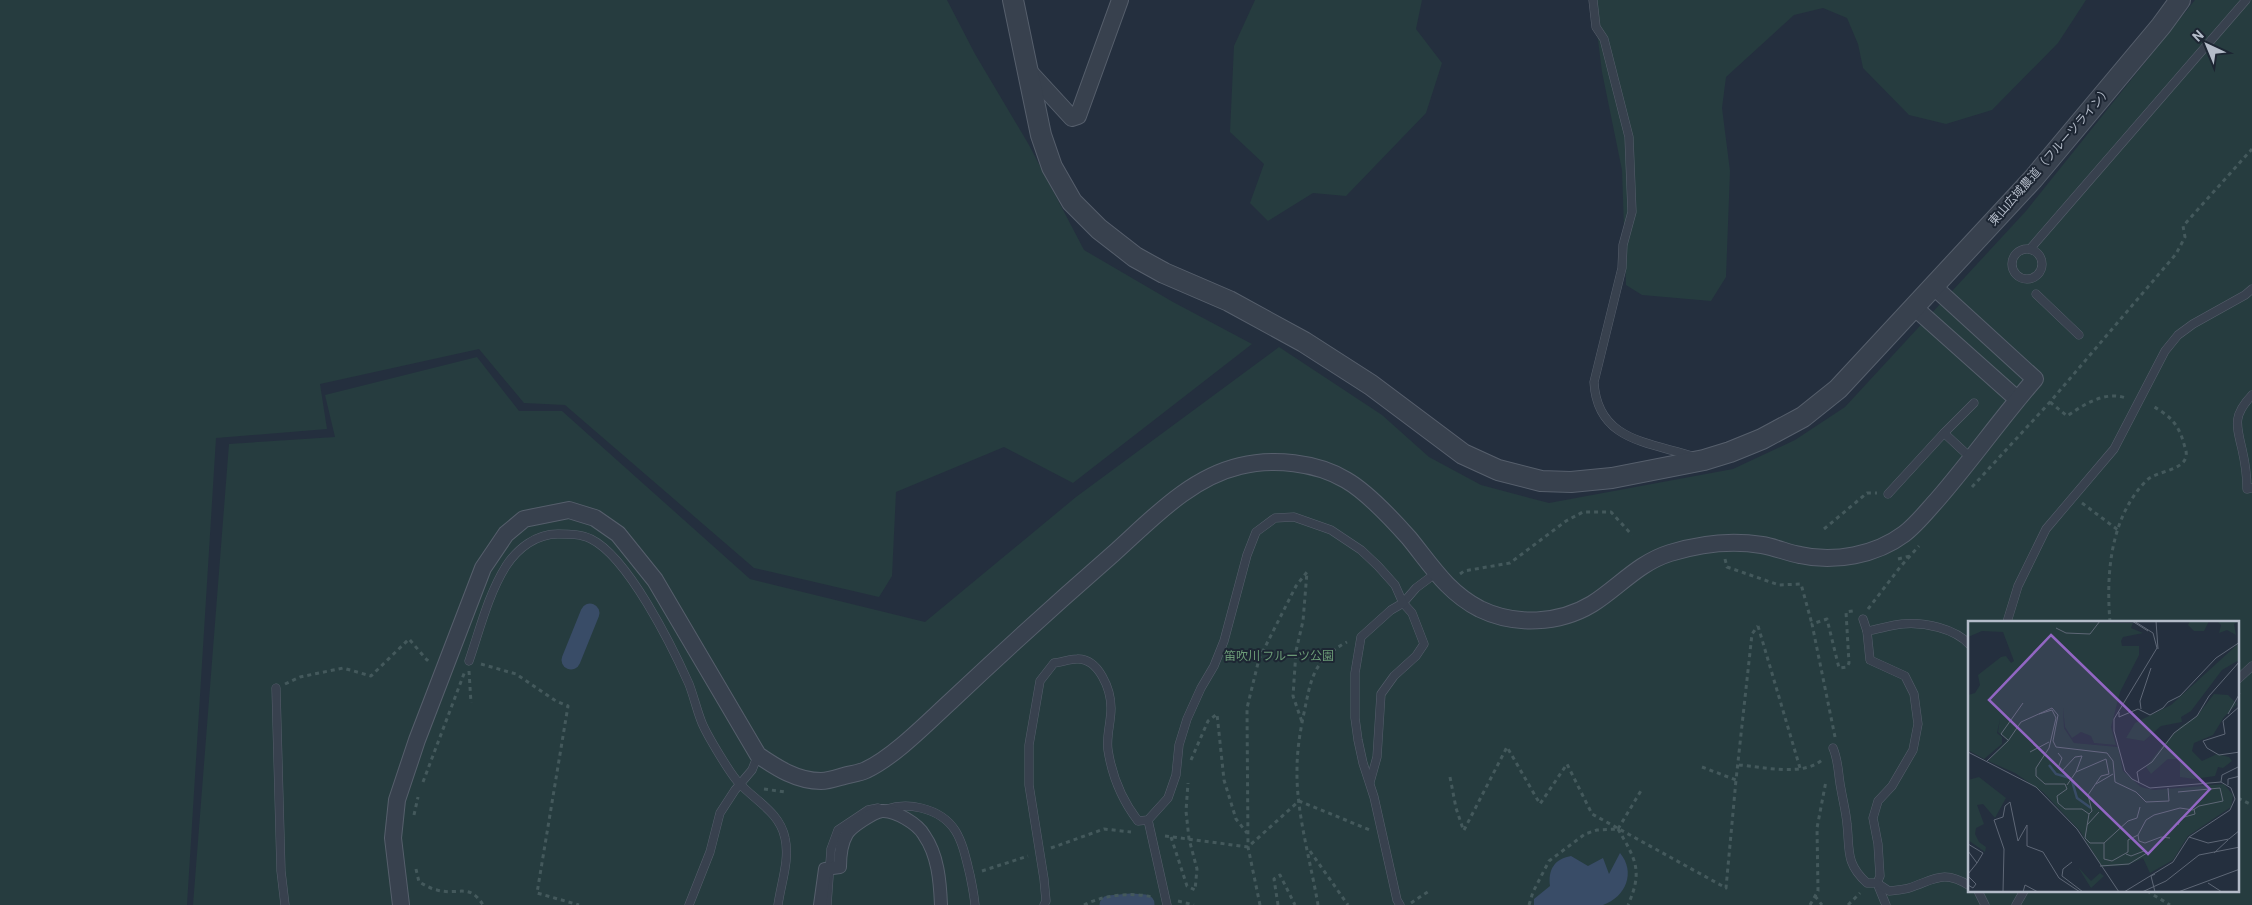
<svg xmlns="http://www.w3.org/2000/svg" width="2252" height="905" font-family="Barlow,'Noto Sans JP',sans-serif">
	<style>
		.green { fill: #263c3f; fill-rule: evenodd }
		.water { fill: #394c67 }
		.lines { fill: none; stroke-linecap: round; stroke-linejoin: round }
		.canal { stroke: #394c67; stroke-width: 19 }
		.service-casing { stroke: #565f6c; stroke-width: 9 }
		.pedestrian-casing { stroke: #565f6c; stroke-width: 14 }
		.minor-casing { stroke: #565f6c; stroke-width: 18 }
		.tertiary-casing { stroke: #565f6c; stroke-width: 22 }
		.path { stroke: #44595c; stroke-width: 3; stroke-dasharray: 4 4; stroke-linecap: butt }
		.service { stroke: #38414e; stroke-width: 8 }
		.pedestrian { stroke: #38414e; stroke-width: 12 }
		.minor { stroke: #38414e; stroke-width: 16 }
		.tertiary { stroke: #38414e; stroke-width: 20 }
		.labels { text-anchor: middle; stroke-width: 4; stroke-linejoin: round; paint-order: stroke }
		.street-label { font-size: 12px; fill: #b4bcc9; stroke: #1d2633 }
		.park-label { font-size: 12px; fill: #6b9a76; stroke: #1d2633 }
		.inset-river { fill: none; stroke: #394c67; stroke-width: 2.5 }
		.inset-road { fill: none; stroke: #5e6776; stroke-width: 1 }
		.view { fill: #9266c3; fill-opacity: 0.15; stroke: #9266c3; stroke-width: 2.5 }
		.inset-edge { fill: none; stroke: #b4bcc9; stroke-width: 2.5 }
	</style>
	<rect width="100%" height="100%" fill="#242f3e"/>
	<!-- green -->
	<g class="green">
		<polygon points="0,0 947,0 975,54 1029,145 1084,250 1173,302 1252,344 1073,483 1004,447 896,492 892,576 879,597 754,568 565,405 524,403 479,349 320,384 327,429 216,438 187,905 0,905"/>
		<polygon points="1255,0 1422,0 1416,29 1442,63 1426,113 1346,196 1313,193 1268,221 1250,203 1264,164 1230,132 1234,46"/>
		<polygon points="1593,0 2086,0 2058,43 1992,110 1946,124 1909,115 1863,68 1858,44 1847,18 1823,8 1794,15 1726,77 1722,108 1730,171 1726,277 1711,301 1642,295 1626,285 1622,170 1602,72"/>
		<path d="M2195 0H2252V905H193L229 444 335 437 325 395 477 357 519 411H562L750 579 925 622 1076 497 1279 347 1382 415 1429 457 1481 485 1549 503 1733 469 1795 440 1845 407 2026 211ZM1970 622H2238V891H1970Z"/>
	</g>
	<!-- water -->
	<path class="water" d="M1620 853C1636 872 1626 897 1603 905 1593 905 1547 905 1534 905V899L1550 886C1548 870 1554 859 1571 856L1588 866 1603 858 1609 874Z"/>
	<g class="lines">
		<!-- canal -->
		<g class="canal">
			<polyline points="571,660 590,613"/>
			<polyline points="1109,905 1131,903 1145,904"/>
		</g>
		<defs>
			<g id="service">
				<path d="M1593 0 1596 27 1604 39 1629 137 1632 212 1623 245 1622 268 1594 382C1597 440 1647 442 1692 456"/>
				<polyline points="2030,249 2246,0"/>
				<circle cx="2027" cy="264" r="15"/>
				<polyline points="2036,294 2079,335"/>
				<path d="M2252 395C2233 415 2236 424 2242 449 2245 462 2247 475 2247 489L2252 488"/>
				<polyline points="1944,433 1974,403"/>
				<polyline points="1888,494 1944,433 1972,459"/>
				<polyline points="1863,619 1867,631 1870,660 1905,676 1914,694 1918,724 1913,750 1892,786 1878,801 1873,818 1878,844 1880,876 1877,883 1886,905"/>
				<polyline points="2007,622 2018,586 2046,529 2114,449 2165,351 2178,335 2193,324 2245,295 2252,289"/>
				<path d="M1867 631C1879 629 1891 625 1902 624 1924 622 1955 628 1970 645"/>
				<path d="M469 661C480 629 488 595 506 566 518 548 536 534 558 534 569 534 581 534 591 539 628 557 672 646 689 684 694 697 697 711 702 723 707 735 732 777 740 784 756 801 780 813 785 838 790 860 781 883 778 905"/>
				<polyline points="2238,679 2252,666"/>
				<polyline points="276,688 281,871 285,905"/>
				<path d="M1833 748C1839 762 1838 775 1841 789 1843 801 1846 812 1847 824 1850 850 1845 863 1867 883H1877L1889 891C1896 890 1903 890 1909 888 1934 880 1943 869 1970 886"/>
				<polyline points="1370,782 1377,757 1381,694 1394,676 1416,656 1424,644 1412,613 1403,603 1416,588 1436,573"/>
				<path d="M887 809C899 805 909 805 921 808 958 817 962 842 970 875 972 885 974 894 975 905"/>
				<polyline points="1148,820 1167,905"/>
				<polyline points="1978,891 1985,905"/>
				<polyline points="689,905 710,852 720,813 735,790 752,770 758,755"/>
				<polyline points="827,905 831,849 838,830 868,810 878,808"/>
				<path d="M1044 905 1046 901 1044 879 1029 785V745L1040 681 1054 663C1062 662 1070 659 1077 659 1099 658 1111 690 1111 708 1111 723 1106 736 1108 750 1112 776 1122 800 1138 821L1148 820 1168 798 1176 775 1179 745 1187 719 1201 688 1214 666 1224 641 1247 555 1256 532 1275 518 1294 517 1331 530 1361 550 1378 566 1395 585 1403 603 1391 610 1361 637 1355 673V718L1358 740 1363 763 1374 797 1397 900 1400 905"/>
				<polyline points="2016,905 2024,891"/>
			</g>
			<path id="pedestrian" d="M820 905 825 869 840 867C840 856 841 844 847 834 851 827 874 812 882 811 895 810 918 824 924 835 938 855 940 881 941 905"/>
			<g id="minor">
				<polyline points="1026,68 1072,118 1078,116 1120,0"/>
				<polyline points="1915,308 2017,399"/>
				<path d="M401 905 393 838 397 800 417 740 483 568 506 534 524 519 569 510 595 518 618 534 655 580 758 755C777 768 797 781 821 781 829 781 837 778 844 776 851 774 860 773 866 770 894 757 928 722 951 701 1004 651 1058 602 1113 554 1151 520 1189 478 1240 466 1273 458 1316 462 1346 480 1367 492 1393 520 1409 538 1431 565 1447 592 1480 609 1515 626 1559 624 1592 604 1619 587 1638 563 1670 553 1699 544 1732 540 1762 545 1775 547 1788 553 1800 555 1834 563 1876 555 1904 534 1916 525 1927 511 1937 500 1971 461 2001 418 2035 379L1933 286"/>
			</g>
			<polyline id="tertiary" points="1013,0 1041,135 1052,167 1072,202 1099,229 1135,257 1164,273 1229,301 1304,342 1371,385 1463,454 1498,470 1541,481 1571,482 1612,478 1704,460 1730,452 1762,439 1803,417 1838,389 2033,179 2161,26 2180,0"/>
		</defs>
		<!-- service casing -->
		<use href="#service" class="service-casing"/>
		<!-- pedestrian casing -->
		<use href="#pedestrian" class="pedestrian-casing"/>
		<!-- minor casing -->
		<use href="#minor" class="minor-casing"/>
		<!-- tertiary casing -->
		<use href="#tertiary" class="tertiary-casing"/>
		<!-- path -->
		<g class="path">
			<path d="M2050 402 2067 416C2085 404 2104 391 2126 398"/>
			<polyline points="1972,487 2050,402 2176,254 2185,237 2183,226 2252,149"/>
			<polyline points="2082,503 2118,530"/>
			<polyline points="1824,529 1867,493 1877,493"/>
			<polyline points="1725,559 1727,567 1779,585 1801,584 1812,624"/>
			<polyline points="1898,559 1910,556"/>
			<polyline points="1460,574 1464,571 1510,563 1566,521 1583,512 1611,512 1632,535"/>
			<polyline points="1868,609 1901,566 1919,546"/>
			<path d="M2110 622C2106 574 2110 518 2146 481 2155 471 2184 471 2186 456 2187 452 2185 448 2184 444 2178 423 2170 416 2151 405"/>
			<polyline points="1758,626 1800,768"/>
			<polyline points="481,664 516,674 556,701 568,706 537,893 579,905"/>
			<polyline points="469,671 471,703"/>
			<polyline points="285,684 300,677 343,668 371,676 409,639 427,660 429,657"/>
			<polyline points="1835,737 1812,624 1827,619 1839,668 1847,667 1849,663 1846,612 1853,611"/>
			<polyline points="1191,760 1208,721 1217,714 1224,780 1236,819 1247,833"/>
			<path d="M1739 765C1763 767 1805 777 1823 759"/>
			<polyline points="1702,767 1736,780 1752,634 1758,626"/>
			<polyline points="1450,777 1456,808 1463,829"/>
			<polyline points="423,782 465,671"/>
			<polyline points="764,789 785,792"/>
			<polyline points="2238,798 2252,805"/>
			<polyline points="414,815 418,797"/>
			<path d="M1618 829C1636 860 1643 871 1628 905"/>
			<polyline points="1618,829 1642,789"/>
			<polyline points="1464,830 1507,747 1540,804 1567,764 1592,814 1726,888 1736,780"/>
			<polyline points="1165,836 1248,847 1299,801 1370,830"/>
			<polyline points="1171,837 1187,886 1195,890 1197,869 1189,839 1186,811 1188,783"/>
			<polyline points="1051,848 1104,829 1131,832"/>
			<polyline points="1310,851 1348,905"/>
			<path d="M416 869 419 882C425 885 431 889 437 890 458 896 469 882 483 905"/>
			<polyline points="982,871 1028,856"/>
			<polyline points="2147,891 2170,905"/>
			<polyline points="1815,896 1822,905"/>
			<polyline points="1178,901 1194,905"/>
			<polyline points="1411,903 1429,891"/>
			<path d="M1084 905C1103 895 1132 892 1152 897"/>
			<polyline points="1260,905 1248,847 1247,708 1259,659 1296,586 1307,572 1303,621 1296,651 1293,696 1302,722"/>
			<polyline points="1278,905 1274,879 1280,875 1295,905"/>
			<path d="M1318 905C1311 863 1296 812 1297 770 1297 750 1300 732 1304 713 1311 679 1313 660 1347 642"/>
			<polyline points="1529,905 1533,892 1549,861 1585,834 1597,830 1618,829"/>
			<polyline points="1810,905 1818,891 1817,828 1826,781"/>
			<polyline points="1848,905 1860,893"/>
		</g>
		<!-- service -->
		<use href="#service" class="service"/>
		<!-- pedestrian -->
		<use href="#pedestrian" class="pedestrian"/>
		<!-- minor -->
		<use href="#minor" class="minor"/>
		<!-- tertiary -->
		<use href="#tertiary" class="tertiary"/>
	</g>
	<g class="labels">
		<!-- street labels -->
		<g class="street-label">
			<text transform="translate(2050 156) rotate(-49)" y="4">東山広域農道（フルーツライン）</text>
		</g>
		<!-- park labels -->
		<g class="park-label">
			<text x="1279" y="660">笛吹川 フルーツ公園</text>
		</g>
	</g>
	<!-- overview -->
	<g transform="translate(1968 621)">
		<rect width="271" height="271" fill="#242f3e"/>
		<path d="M0 0 165 2 163 7 175 12 155 16 153 20 154 25H171V34L152 71 143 106 148 124 126 122 123 115 113 111 104 117 97 106 95 87 96 107 106 122 150 126 155 150 173 166 186 169 256 163 265 174 263 186 220 215 205 239 182 252 175 237 160 244 134 246 112 210 75 171 47 152 20 140 39 119 30 111 32 98 29 112 34 116V123L29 127 16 138 0 129V74L7 72 12 64 10 54 33 36 38 35 43 42 46 40 35 11 14 10 0 16ZM222 0H241L236 10H226L220 4ZM249 0H271L266 3 268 14 259 9 251 12 253 4ZM271 22V39L254 49 223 90 213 96 214 101 193 105 176 120 158 117 167 102 203 84ZM246 73 260 74 269 83 256 96 245 114 226 122 224 130 234 140 249 133 261 136 264 140 255 147 250 146 247 155 226 158 212 156V142L209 138H200L183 153 178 146 195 124 213 105 229 95ZM11 156 38 177 27 197 15 183 9 184 16 203 8 207 7 213 11 221 18 226 17 231 0 219V159ZM110 246 123 260 132 252 136 255 123 267Z" fill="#263c3f"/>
		<path class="inset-river" d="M81 144 88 153 102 157M104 160 109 177 123 187"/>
		<path class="inset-road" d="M164 0 180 10M188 0 190 28M88 7 98 12 122 13 132 0M272 85 255 100 257 113 235 120 239 127 251 134 272 131M173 88 172 80 183 47M151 91V96L170 88 182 94 195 87 200 81 212 75 248 37 272 21M71 93 84 89 88 97 81 127 68 147V155L77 163H97L99 168 89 175 90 182 97 188H114L121 193M260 93 272 72M40 119 33 113 55 82M0 131 68 166 109 208 151 271M62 131 81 121M90 132 94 137 90 147 94 150 107 136 114 135 108 151M19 140 40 120 53 101 84 87 90 94 85 120 88 126 139 132 145 140 147 161 168 171 178 181 201 180 200 167M253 161 254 154 272 145M171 162 169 151 184 141 206 112 229 95 241 75 272 40M128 163 145 153M99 164 108 151 138 138 141 153 133 155 120 174 124 190 121 193 117 217 122 222H136V238L144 240 160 231V219L170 214M260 164V158L272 155M119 204 131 191M210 204 213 197 227 193 226 188M221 216 240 222 261 218 272 209M202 217 193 216 177 222 171 220 170 214 178 199 186 194 212 187 225 189 231 185 255 180 252 167 210 171M136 222 160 200 169 197 172 186M0 223 15 232 9 242M0 230 9 242 0 253M246 232 260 219M158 233 163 235 176 230M104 241 95 248 94 255 115 271M132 245 161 243 179 232M187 253 183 255 187 271M0 255 8 263 5 267 0 264M240 262 254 271M35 271 36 228 26 199 35 196 37 185 42 181 50 220 59 204V225L75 231 91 257 112 271M55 271 57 264 70 271M156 271 205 241 221 216 262 189 267 178 263 167 253 161 182 167 164 158 157 150 146 110V98L189 27 185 12 166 0M174 271 198 260 231 234 272 226M210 271 272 248"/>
		<path class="view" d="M83 14 242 168 180 233 21 79Z"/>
		<rect width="271" height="271" class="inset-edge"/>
	</g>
	<!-- north arrow -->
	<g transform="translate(2207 45) rotate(316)" stroke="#1d2633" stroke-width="4" paint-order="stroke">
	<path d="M0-4L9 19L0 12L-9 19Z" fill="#b4bcc9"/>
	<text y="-8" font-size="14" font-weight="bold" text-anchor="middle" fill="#b4bcc9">N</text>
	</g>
</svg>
